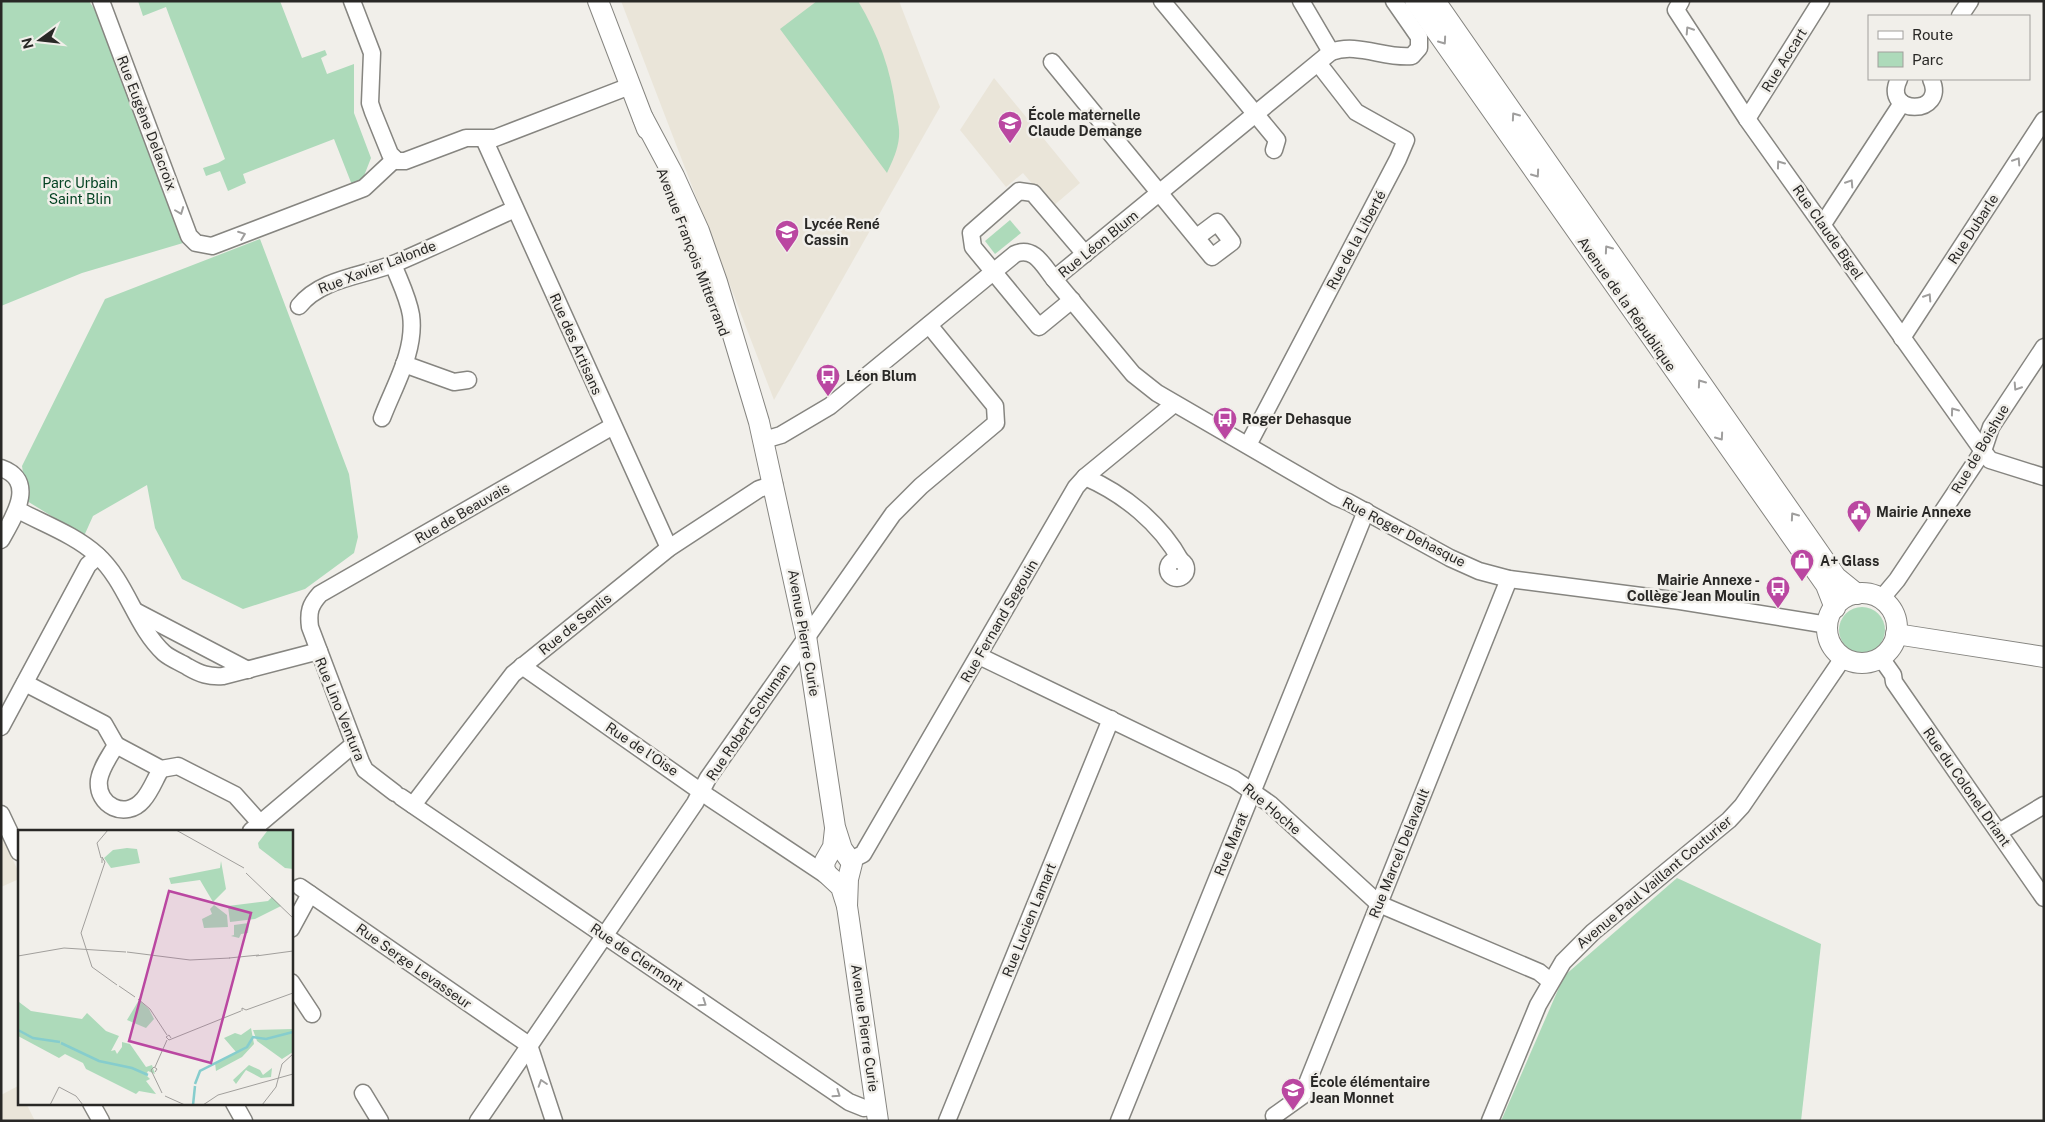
<svg xmlns="http://www.w3.org/2000/svg" width="2045" height="1122" font-family="'Public Sans',sans-serif">
	<style>
		.built { fill: #eae5d9 }
		.green { fill: #addaba }
		.lines { fill: none; stroke-linecap: round; stroke-linejoin: round }
		.minor-casing { stroke: #868580; stroke-width: 19 }
		.major-casing { stroke: #868580; stroke-width: 22 }
		.minor { stroke: #fff; stroke-width: 16 }
		.major { stroke: #fff; stroke-width: 20 }
		.oneway { stroke: #9f9e9d }
		.labels { text-anchor: middle; stroke-width: 5; stroke-linejoin: round; paint-order: stroke }
		.street-label { font-size: 14px; fill: #292826; stroke: #f1efea }
		.poi-label { font-size: 14px; font-weight: bold; fill: #292826; stroke: #f1efea; text-anchor: start }
		.park-label { font-size: 14px; fill: #044323; stroke: #f1efea }
		.inset-river { fill: none; stroke: #86cdcd; stroke-width: 2.5 }
		.inset-road { fill: none; stroke: #a19f9c; stroke-width: 1 }
		.view { fill: #ba47a1; fill-opacity: 0.15; stroke: #ba47a1; stroke-width: 2.5 }
		.inset-edge { fill: none; stroke: #292826; stroke-width: 2.5 }
	</style>
	<rect width="100%" height="100%" fill="#f1efea"/>
	<!-- built -->
	<g class="built">
		<polygon points="621,1 899,1 940,107 774,400"/>
		<polygon points="994,78 1080,183 1052,207 1023,173 1006,187 960,130"/>
		<polygon points="1,834 19,873 19,879 1,887"/>
		<polygon points="18,1086 19,1103 26,1103 35,1121 1,1121 1,1095"/>
	</g>
	<!-- green -->
	<g class="green">
		<polygon points="1,1 89,1 99,16 183,243 82,273 1,306"/>
		<polygon points="138,1 280,1 302,58 325,50 327,55 321,58 327,74 354,64 354,113 371,158 362,181 352,185 334,139 243,174 246,183 228,191 220,171 206,176 203,168 218,163 225,159 170,18 166,7 143,16"/>
		<path d="M817 1H858C879 36 891 70 896 110 897 118 900 128 899 137 898 150 892 162 887 173L780 29Z"/>
		<polygon points="1010,220 1021,233 995,254 985,241"/>
		<polygon points="260,239 349,474 358,537 354,553 305,589 243,609 182,579 155,528 147,485 93,516 84,536 27,501 22,466 105,299"/>
		<circle cx="1862" cy="630" r="23"/>
		<polygon points="1677,878 1821,944 1801,1121 1501,1121 1564,976"/>
	</g>
	<g class="lines">
		<defs>
			<g id="minor">
				<polyline points="101,1 189,236 196,243 212,246 364,188 395,159"/>
				<polyline points="352,1 372,53 370,103 373,112 390,154 397,161 405,161 466,138 495,138 630,86"/>
				<polyline points="1162,1 1277,140 1274,150"/>
				<polyline points="1301,1 1331,52"/>
				<polyline points="1681,1 1676,10 1747,119 1983,451 1990,460 2044,477"/>
				<polyline points="1960,16 1970,1"/>
				<polyline points="1052,62 1212,257 1232,242 1217,222 1197,237"/>
				<path d="M1899 79C1881 116 1948 116 1931 79"/>
				<polyline points="1747,119 1821,1"/>
				<polyline points="484,139 669,548"/>
				<polyline points="1823,224 1902,103"/>
				<polyline points="1054,279 1133,374 1157,393 1336,497 1348,502 1450,558 1479,571 1509,579 1680,601 1828,625"/>
				<polyline points="1072,300 1039,327 973,247 971,233 1019,191 1033,193 1085,254"/>
				<path d="M299 306C321 278 364 276 396 263 436 246 475 227 515 209"/>
				<polyline points="1902,338 2044,120"/>
				<polyline points="404,364 454,382 468,380"/>
				<path d="M382 418C394 386 416 351 411 315 408 297 399 280 393 264"/>
				<path d="M764 440 781 435 830 406 1015 254C1034 246 1043 265 1054 279L1331 52C1357 42 1385 59 1412 56L1419 48V37L1394 1"/>
				<polyline points="1248,445 1398,159 1406,140 1356,112 1318,63"/>
				<path d="M1 468C38 481 13 518 1 540"/>
				<path d="M1085 477C1124 494 1160 523 1181 561"/>
				<path d="M18 510C44 524 75 535 97 555 127 582 135 626 164 653 171 659 180 662 188 667 200 674 209 677 223 676L319 651"/>
				<circle cx="1177" cy="569" r="9"/>
				<polyline points="1881,599 1897,580 1983,451 1991,427 2044,347"/>
				<polyline points="137,612 248,670"/>
				<polyline points="979,656 1234,779 1270,804 1379,904 1539,972 1550,981"/>
				<polyline points="1881,658 1893,675 1894,682 2044,898"/>
				<polyline points="522,666 710,798 829,877"/>
				<polyline points="25,683 104,724 116,745"/>
				<polyline points="1,727 88,565 98,556"/>
				<polyline points="116,745 161,769 178,766 235,795 260,823"/>
				<path d="M116 745C110 756 101 767 99 780 96 806 126 820 143 800 151 791 155 779 161 769"/>
				<path d="M395 793 365 770 361 762 310 627C308 612 310 605 320 594L613 426"/>
				<polyline points="401,797 849,1102 864,1108 876,1106"/>
				<polyline points="413,805 513,674 669,548 759,489 774,484"/>
				<polyline points="1,814 19,852"/>
				<polyline points="251,831 354,744"/>
				<polyline points="1999,832 2044,805"/>
				<polyline points="851,860 863,854 1076,487 1085,477 1174,404"/>
				<polyline points="300,887 529,1045 554,1121"/>
				<polyline points="291,929 310,894"/>
				<polyline points="291,982 312,1014"/>
				<polyline points="363,1093 380,1121"/>
				<polyline points="91,1103 101,1121"/>
				<polyline points="234,1103 244,1121"/>
				<polyline points="1274,1116 1302,1096 1509,579"/>
				<polyline points="478,1121 695,803 708,778 893,514 921,486 996,423 995,406 929,325"/>
				<polyline points="947,1121 1111,719"/>
				<polyline points="1119,1121 1366,511"/>
				<polyline points="1490,1121 1538,1005 1563,962 1593,932 1729,820 1742,806 1843,658"/>
			</g>
			<g id="major">
				<polyline points="598,1 647,129"/>
				<polyline points="1415,1 1826,585 1835,608"/>
				<polyline points="1435,1 1836,577 1857,594"/>
				<polyline points="643,118 674,176 699,231 717,282 759,422 806,636 835,827 842,849 852,863 848,879 847,906"/>
				<circle cx="1862" cy="628" r="35"/>
				<polyline points="1896,634 2044,657"/>
				<polyline points="835,829 833,847 825,861 824,868 827,874 841,887 847,906 878,1121"/>
			</g>
		</defs>
		<!-- minor casing -->
		<use href="#minor" class="minor-casing"/>
		<!-- major casing -->
		<use href="#major" class="major-casing"/>
		<!-- minor -->
		<use href="#minor" class="minor"/>
		<!-- major -->
		<use href="#major" class="major"/>
	</g>
	<!-- one-way arrows -->
	<defs><path id="oneway-chevron" d="M-2-3.5L2.5 0L-2 3.5" fill="none" stroke-width="1.6" stroke-linecap="round" stroke-linejoin="round" transform="scale(1.25)"/></defs>
	<g class="oneway">
		<use href="#oneway-chevron" transform="translate(1689 30) rotate(-123)"/>
		<use href="#oneway-chevron" transform="translate(1443 41) rotate(55)"/>
		<use href="#oneway-chevron" transform="translate(1515 116) rotate(-125)"/>
		<use href="#oneway-chevron" transform="translate(2017 161) rotate(-57)"/>
		<use href="#oneway-chevron" transform="translate(1780 164) rotate(-126)"/>
		<use href="#oneway-chevron" transform="translate(1536 174) rotate(55)"/>
		<use href="#oneway-chevron" transform="translate(1850 183) rotate(-57)"/>
		<use href="#oneway-chevron" transform="translate(180 211) rotate(69)"/>
		<use href="#oneway-chevron" transform="translate(242 235) rotate(-21)"/>
		<use href="#oneway-chevron" transform="translate(1608 249) rotate(-125)"/>
		<use href="#oneway-chevron" transform="translate(1928 297) rotate(-57)"/>
		<use href="#oneway-chevron" transform="translate(1701 383) rotate(-125)"/>
		<use href="#oneway-chevron" transform="translate(2017 387) rotate(123)"/>
		<use href="#oneway-chevron" transform="translate(1954 411) rotate(-126)"/>
		<use href="#oneway-chevron" transform="translate(1720 437) rotate(55)"/>
		<use href="#oneway-chevron" transform="translate(1794 516) rotate(-125)"/>
		<use href="#oneway-chevron" transform="translate(703 1003) rotate(34)"/>
		<use href="#oneway-chevron" transform="translate(542 1083) rotate(-108)"/>
		<use href="#oneway-chevron" transform="translate(837 1094) rotate(34)"/>
	</g>
	<!-- icons -->
	<defs>
		<symbol id="school-pin" viewBox="-11 -11 22 30"><path d="M0 17L-7.5 6A9.5 9.5 0 1 1 7.5 6Z" fill="#ba47a1" stroke="#f1efea"/><path d="M0-5L7-2L0 1L-7-2ZM-4 1L0 2.5L4 1V4Q0 6-4 4Z" fill="#fff"/></symbol>
		<symbol id="bus-pin" viewBox="-11 -11 22 30"><path d="M0 17L-7.5 6A9.5 9.5 0 1 1 7.5 6Z" fill="#ba47a1" stroke="#f1efea"/><path d="M-5-6H5V4H4V6H2V4H-2V6H-4V4H-5ZM-3.5-4V0h7V-4ZM-3.5 1.2v1.5H-2V1.2ZM2 1.2v1.5H3.5V1.2Z" fill="#fff"/></symbol>
		<symbol id="civic-pin" viewBox="-11 -11 22 30"><path d="M0 17L-7.5 6A9.5 9.5 0 1 1 7.5 6Z" fill="#ba47a1" stroke="#f1efea"/><path d="M-.6-6.5H3V-4.5H.6V-3L4-1V1h2V6H-6V1h2V-1L-.6-3ZM-1.2 2.5V6h2.4V2.5Z" fill="#fff"/></symbol>
		<symbol id="shop-pin" viewBox="-11 -11 22 30"><path d="M0 17L-7.5 6A9.5 9.5 0 1 1 7.5 6Z" fill="#ba47a1" stroke="#f1efea"/><path d="M-5-2.5h2.3a2.7 3.5 0 0 1 5.4 0H5L5.5 6h-11ZM-1.5-2.5h3a1.5 2.3 0 0 0-3 0Z" fill="#fff"/></symbol>
	</defs>
	<g fill-rule="evenodd">
		<use href="#school-pin" x="996" y="109" width="28" height="38"/>
		<use href="#school-pin" x="773" y="218" width="28" height="38"/>
		<use href="#bus-pin" x="814" y="362" width="28" height="38"/>
		<use href="#bus-pin" x="1211" y="405" width="28" height="38"/>
		<use href="#civic-pin" x="1845" y="498" width="28" height="38"/>
		<use href="#shop-pin" x="1788" y="547" width="28" height="38"/>
		<use href="#bus-pin" x="1764" y="574" width="28" height="38"/>
		<use href="#school-pin" x="1279" y="1076" width="28" height="38"/>
	</g>
	<g class="labels">
		<!-- street labels -->
		<g class="street-label">
			<text transform="translate(1784 60) rotate(-58)" y="5">Rue Accart</text>
			<text transform="translate(147 123) rotate(69)" y="5">Rue Eugène Delacroix</text>
			<text transform="translate(1973 229) rotate(-57)" y="5">Rue Dubarle</text>
			<text transform="translate(1828 232) rotate(55)" y="5">Rue Claude Bigel</text>
			<text transform="translate(1356 240) rotate(-62)" y="5">Rue de la Liberté</text>
			<text transform="translate(1098 244) rotate(-39)" y="5">Rue Léon Blum</text>
			<text transform="translate(693 252) rotate(69)" y="5">Avenue François Mitterrand</text>
			<text transform="translate(377 267) rotate(-21)" y="5">Rue Xavier Lalonde</text>
			<text transform="translate(1627 304) rotate(55)" y="5">Avenue de la République</text>
			<text transform="translate(576 344) rotate(66)" y="5">Rue des Artisans</text>
			<text transform="translate(1980 449) rotate(-60)" y="5">Rue de Boishue</text>
			<text transform="translate(462 513) rotate(-30)" y="5">Rue de Beauvais</text>
			<text transform="translate(1404 532) rotate(27)" y="5">Rue Roger Dehasque</text>
			<text transform="translate(999 621) rotate(-60)" y="5">Rue Fernand Segouin</text>
			<text transform="translate(575 624) rotate(-39)" y="5">Rue de Senlis</text>
			<text transform="translate(804 633) rotate(80)" y="5">Avenue Pierre Curie</text>
			<text transform="translate(340 709) rotate(68)" y="5">Rue Lino Ventura</text>
			<text transform="translate(748 722) rotate(-56)" y="5">Rue Robert Schuman</text>
			<text transform="translate(642 749) rotate(34)" y="5">Rue de l'Oise</text>
			<text transform="translate(1967 787) rotate(55)" y="5">Rue du Colonel Driant</text>
			<text transform="translate(1272 809) rotate(40)" y="5">Rue Hoche</text>
			<text transform="translate(1231 844) rotate(-68)" y="5">Rue Marat</text>
			<text transform="translate(1399 853) rotate(-68)" y="5">Rue Marcel Delavault</text>
			<text transform="translate(1654 882) rotate(-40)" y="5">Avenue Paul Vaillant Couturier</text>
			<text transform="translate(1029 920) rotate(-68)" y="5">Rue Lucien Lamart</text>
			<text transform="translate(637 957) rotate(34)" y="5">Rue de Clermont</text>
			<text transform="translate(414 966) rotate(35)" y="5">Rue Serge Levasseur</text>
			<text transform="translate(865 1028) rotate(82)" y="5">Avenue Pierre Curie</text>
		</g>
		<!-- poi labels -->
		<g class="poi-label">
			<text x="1028" y="120">École maternelle<tspan x="1028" dy="16">Claude Demange</tspan></text>
			<text x="804" y="229">Lycée René<tspan x="804" dy="16">Cassin</tspan></text>
			<text x="846" y="381">Léon Blum</text>
			<text x="1242" y="424">Roger Dehasque</text>
			<text x="1876" y="517">Mairie Annexe</text>
			<text x="1820" y="566">A+ Glass</text>
			<text x="1760" y="585" text-anchor="end">Mairie Annexe -<tspan x="1760" dy="16">Collège Jean Moulin</tspan></text>
			<text x="1310" y="1087">École élémentaire<tspan x="1310" dy="16">Jean Monnet</tspan></text>
		</g>
		<!-- park labels -->
		<g class="park-label">
			<text x="80" y="188">Parc Urbain<tspan x="80" dy="16">Saint Blin</tspan></text>
		</g>
	</g>
	<!-- overview -->
	<g transform="translate(18 830)">
		<rect width="275" height="275" fill="#f1efea"/>
		<path d="M250 0H275V39L267 38 241 18 240 13ZM109 18 119 19 122 33 93 38 86 28 95 20ZM203 31 208 59 195 72 182 50 153 54 151 48 202 38ZM254 67 263 76 237 89 212 92 210 76 250 71ZM196 75 209 85 210 97 186 98 184 89 194 84 192 79ZM231 93 230 103 223 104 221 108 213 106 216 105V95ZM121 170 131 179 136 189 128 198 109 190ZM1 172 13 181 64 189 69 183 88 201 101 206 93 221 97 220 99 224 104 217V212L112 214 128 237 134 235 137 244 130 241 128 245 132 249 128 251 138 264 121 261 118 264 68 239 65 233 47 224 41 228 0 206ZM233 198 236 214 224 227 198 241 197 233 218 222 206 208 217 203 223 205ZM275 199V222L264 229 239 211 235 200ZM231 235 242 240 245 245 254 238 253 247 243 248 228 240 218 254 215 250Z" fill="#addaba"/>
		<path class="inset-river" d="M0 200 15 208 42 212M43 213 81 231 114 238 130 245M177 254 182 241 229 217 235 207 248 209 275 202M175 275 177 256"/>
		<path class="inset-road" d="M158 0 226 38M83 28 79 13 90 0M84 33V27L87 32 63 103 74 137 99 155M228 43 275 88M109 122 172 130 212 128M0 126 46 118 108 122M238 126 275 121M211 128 241 125M101 156 117 167M120 169 132 179 149 205M224 181V178L228 180 275 163M153 208 151 205 148 207 151 210 223 181M137 237 149 210M137 242 139 239 136 237 133 240 144 263M147 266 167 275M32 275 41 257 58 266 65 275M185 275 200 265 275 244M244 275 258 257 264 234 275 224"/>
		<path class="view" d="M151 61 233 83 193 233 111 211Z"/>
		<rect width="275" height="275" class="inset-edge"/>
	</g>
	<!-- border -->
	<rect width="2045" height="1122" fill="none" stroke="#292826" stroke-width="5"/>
	<!-- legend -->
	<rect x="1868" y="15" width="162" height="65" fill="#f1efea" stroke="#a19f9c"/>
	<rect x="1878" y="31" width="25" height="8" fill="#ffffff" stroke="#a19f9c"/>
	<text x="1912" y="40" font-size="15" fill="#292826">Route</text>
	<rect x="1878" y="52" width="25" height="15" fill="#addaba" stroke="#a19f9c"/>
	<text x="1912" y="65" font-size="15" fill="#292826">Parc</text>
	<!-- north arrow -->
	<g transform="translate(40 40) rotate(255)" stroke="#f1efea" stroke-width="4" paint-order="stroke">
	<path d="M0-4L9 19L0 12L-9 19Z" fill="#292826"/>
	<text y="-8" font-size="14" font-weight="bold" text-anchor="middle" fill="#292826">N</text>
	</g>
</svg>
